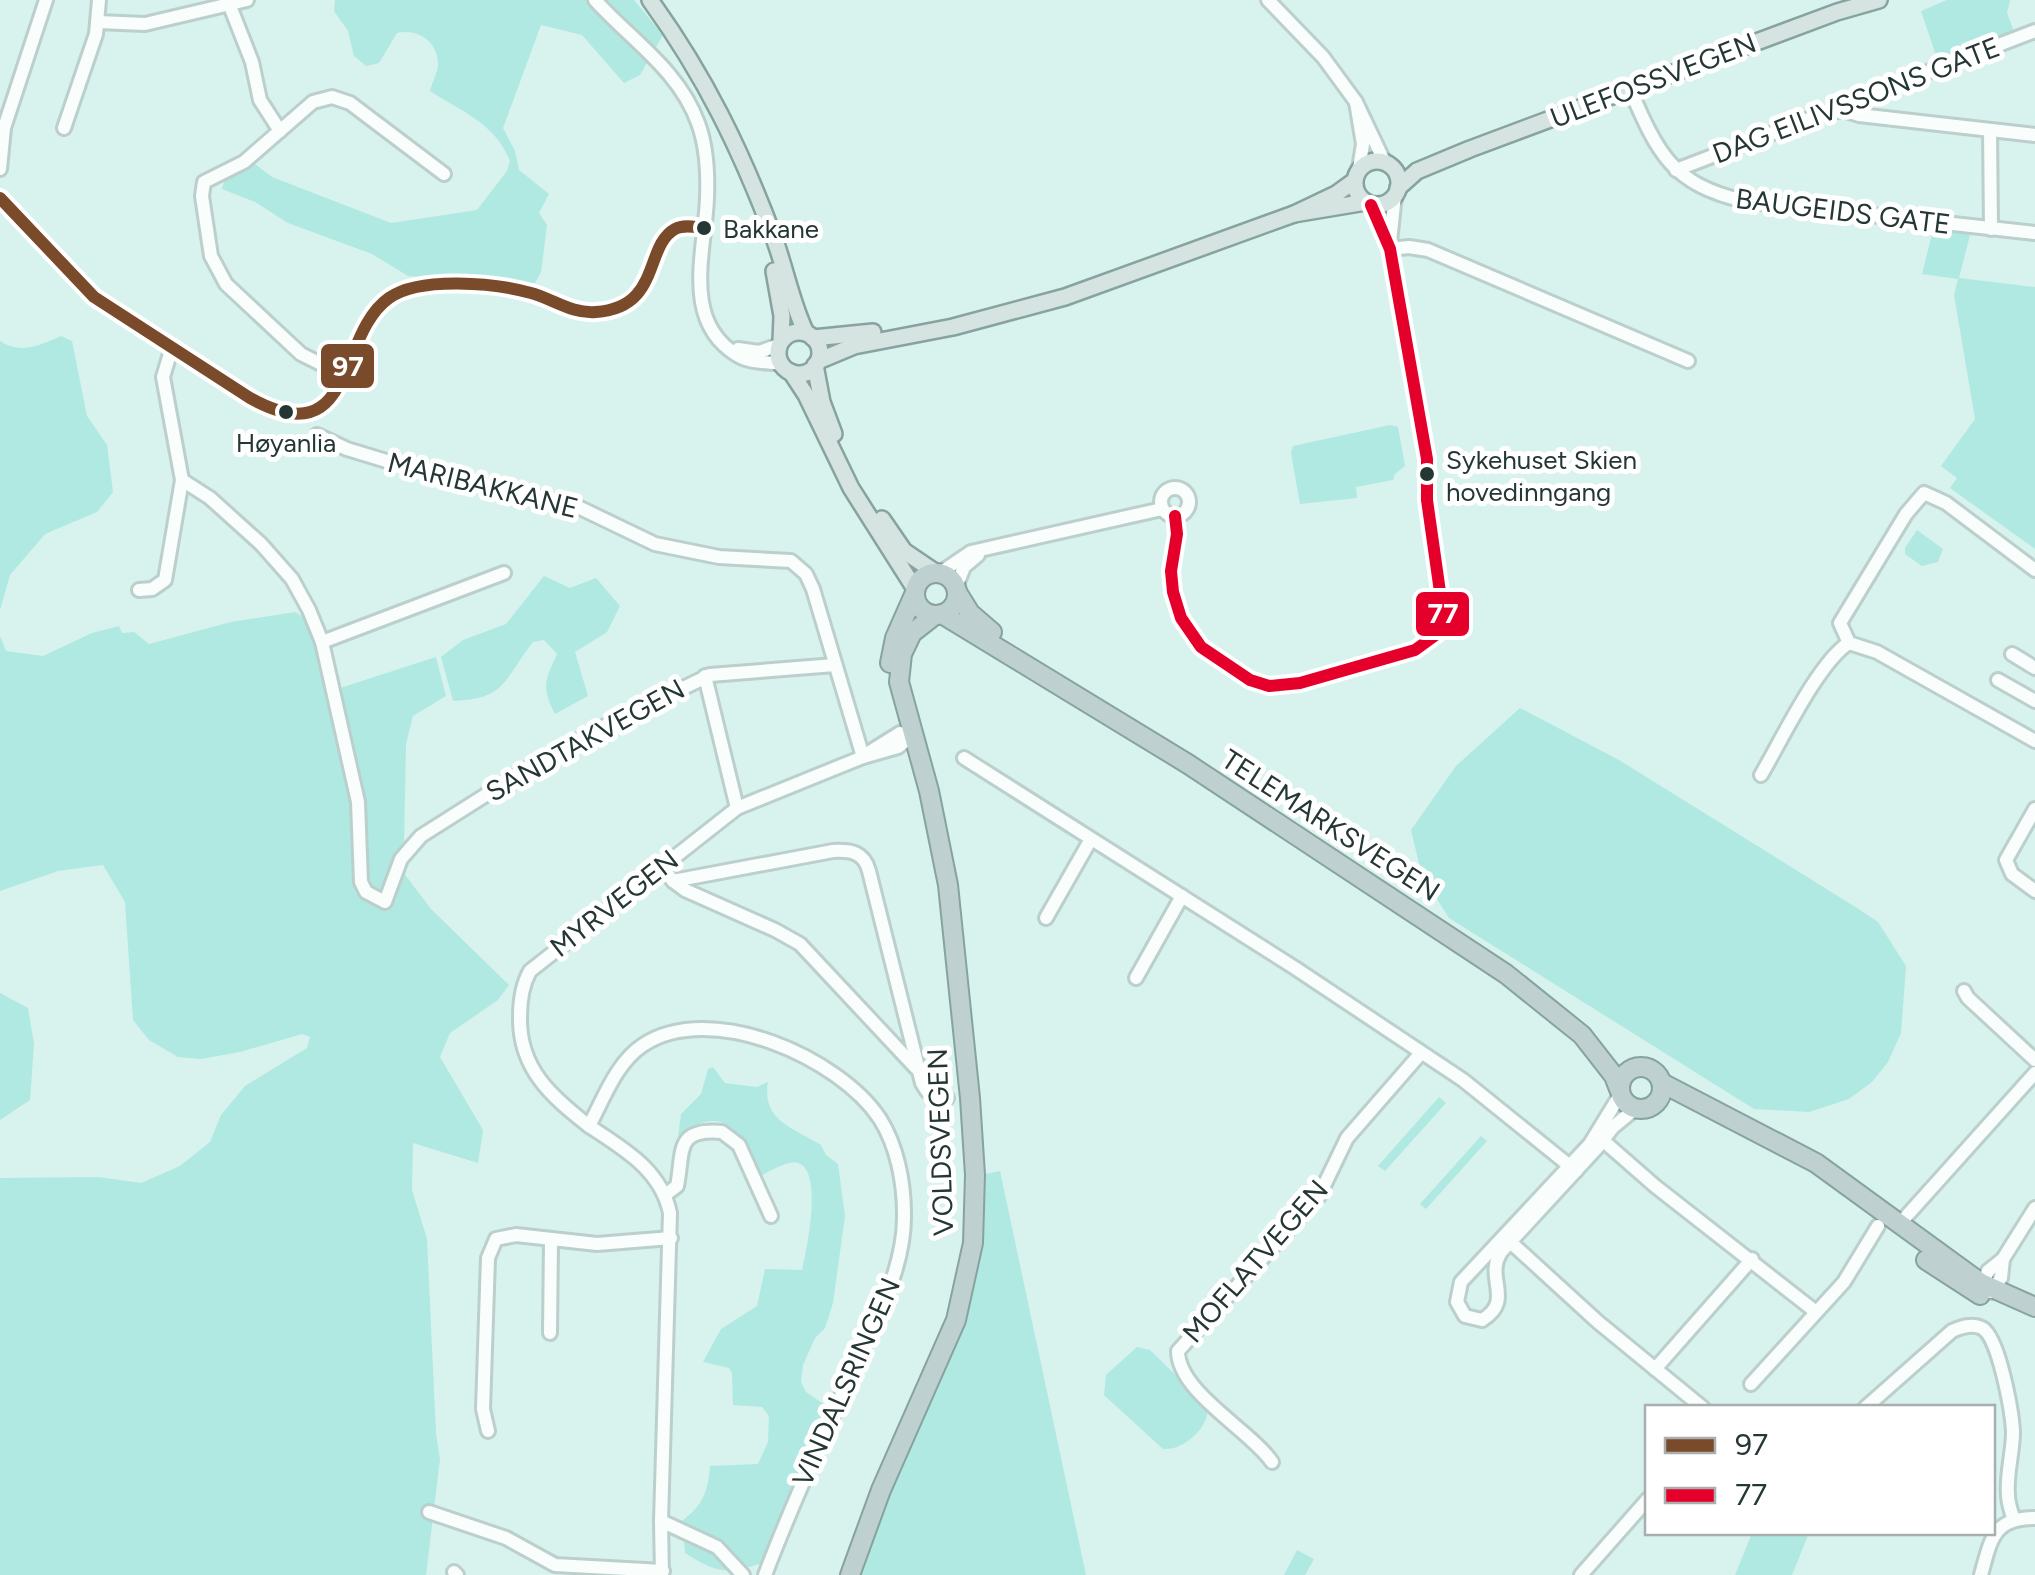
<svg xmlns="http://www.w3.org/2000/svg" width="2035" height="1575" font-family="Figtree,sans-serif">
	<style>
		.green { fill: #b0e9e1 }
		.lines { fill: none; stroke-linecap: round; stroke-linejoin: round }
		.minor-casing { stroke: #bbcfcc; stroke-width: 18 }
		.major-casing { stroke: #86a39f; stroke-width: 20 }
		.highway-casing { stroke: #86a39f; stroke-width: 22 }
		.minor { stroke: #f9fdfc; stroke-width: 12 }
		.major { stroke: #d5e3e1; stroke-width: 15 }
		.highway { stroke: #bed0cf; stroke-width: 18 }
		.bus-1-casing { stroke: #fff; stroke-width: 20 }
		.bus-2-casing { stroke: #fff; stroke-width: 20 }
		.bus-1 { stroke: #7a4b2a; stroke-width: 12 }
		.bus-2 { stroke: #e4002b; stroke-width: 12 }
		.bus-dot { fill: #253734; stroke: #fff; stroke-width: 4 }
		.labels { text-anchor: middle; stroke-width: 10; stroke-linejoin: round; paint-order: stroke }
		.bus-label { font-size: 26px; fill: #253734; stroke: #fff; text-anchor: start }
		.street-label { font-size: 28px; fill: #253734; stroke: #fff }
		.line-badge { stroke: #fff; stroke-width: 4 }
		.badge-label { font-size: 28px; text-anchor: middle; font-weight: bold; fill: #fff }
	</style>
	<rect width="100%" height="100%" fill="#d8f2ee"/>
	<!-- green -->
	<g class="green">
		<path d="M335 0H634L663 35 640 75 624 83 582 35 541 25 503 128 515 151 519 170 549 194 539 213 547 225 541 272 532 288 408 276 372 254 288 223 255 202 222 189 224 182 255 164 272 177 391 223 477 210 507 171 510 161C495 123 462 112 430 91 432 83 437 73 438 66 439 42 418 28 397 33L379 63 366 66 354 56 348 31 334 11Z"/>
		<polygon points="1947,0 2010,0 2007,13 2015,34 1939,64 1921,11"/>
		<polygon points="1934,226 1971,231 1959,278 2035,287 2035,549 1950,488 1957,478 1941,466 1975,419 1954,295 1958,279 1922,274"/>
		<path d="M61 336 72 341 87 416 107 445 113 492 97 512 45 534 10 575 0 610V341C21 355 40 345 61 336Z"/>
		<polygon points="1390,425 1398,427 1405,466 1395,474 1393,480 1356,487 1357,498 1300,504 1291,453 1293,446"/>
		<polygon points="1917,530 1943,549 1938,562 1922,566 1905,554 1905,548"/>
		<path d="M544 576 570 588 596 578 620 606 607 632 575 652 588 696 555 714C541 687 545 680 557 654L544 640 533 642C503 680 507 699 453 701L441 657 463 640 506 624Z"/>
		<path d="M295 612C316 621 317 659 322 680L337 689 436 657 446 696 413 716 406 744 404 844 397 864 431 909 509 985 498 1000 450 1033 440 1057 483 1130 478 1163 413 1143 412 1190 427 1239 436 1434 440 1459 426 1575H0V1178L98 1177 141 1183 180 1166 210 1142 221 1115 245 1086 307 1048 310 1037 302 1034 240 1052 201 1059 178 1057 149 1040 133 1020 125 902 103 865 58 871 0 891V636L6 651 43 656 92 633 119 626 122 633 134 632 149 644 231 622Z"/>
		<polygon points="1520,708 1619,760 1857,908 1878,922 1906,966 1901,1033 1888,1062 1872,1082 1849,1099 1809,1112 1754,1109 1449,918 1422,876 1411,830 1456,766"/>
		<polygon points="0,993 28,1008 34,1044 30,1100 0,1120"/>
		<path d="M713 1067 725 1083 757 1087 768 1082C761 1121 794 1128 821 1145L826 1155 838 1164 845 1216 833 1303 825 1328 815 1338 803 1365 801 1382 806 1392 828 1407 817 1426 762 1563C726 1575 717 1573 685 1553L682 1521C703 1505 708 1492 710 1466L758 1464 768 1442 769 1416 762 1407 733 1405 732 1373 729 1368 703 1362 721 1329 757 1306 765 1269 802 1270C806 1252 824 1171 798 1163 787 1160 769 1172 760 1176 743 1133 724 1100 678 1137L681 1114 701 1094 708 1069Z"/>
		<polygon points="1439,1097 1446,1103 1385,1171 1378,1166"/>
		<polygon points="1481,1136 1487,1141 1426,1209 1420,1204"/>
		<polygon points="1000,1171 1086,1575 842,1575 946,1328 965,1261 970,1177"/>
		<path d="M1137 1347 1150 1350 1208 1407C1209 1428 1183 1451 1163 1449L1104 1395 1106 1375Z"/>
		<polygon points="1752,1533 1809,1533 1792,1575 1735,1575"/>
		<polygon points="1297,1550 1314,1559 1305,1575 1284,1575"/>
	</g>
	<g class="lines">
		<defs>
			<g id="minor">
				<path d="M595 0C631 40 679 70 698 123 707 147 708 173 707 198 705 251 681 321 737 355 749 363 768 362 782 364"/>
				<polyline points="1268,0 1323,57 1356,102"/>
				<polyline points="230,6 252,62 260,100 280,131"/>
				<polyline points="98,22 145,24 247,0"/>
				<path d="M1630 89C1658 154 1672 184 1744 201L2035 233"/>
				<polyline points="1843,110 1859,115 2035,135"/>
				<polyline points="64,128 96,34 99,0"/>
				<polyline points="1990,130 1991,229"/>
				<polyline points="0,169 4,128 46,0"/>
				<polyline points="1359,169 1363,144 1356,102 1385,163"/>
				<polyline points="1676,170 1822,114 1843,110 1894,85 2035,31"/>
				<path d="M0 198 94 297 250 398C356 457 336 335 389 298 420 276 495 283 531 293 553 299 572 314 596 312 661 308 644 246 675 229 684 224 695 227 704 228"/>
				<polyline points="1390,242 1395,195"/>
				<polyline points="1390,249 1409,247 1428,250 1688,361"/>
				<polyline points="738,349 759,352 779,345"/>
				<polyline points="345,376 301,354 226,284 211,256 202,196 204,182 244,162 313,102 332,97 350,103 444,174"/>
				<polyline points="317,435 347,449 393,463 576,506 655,544 719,557 791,561 806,574 813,589 863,757"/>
				<polyline points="182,480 210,498 261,544 292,579 309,610 322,642 358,802 361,882 366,892 385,902 401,859 421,836 541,760 599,729 710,675 835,665"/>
				<circle cx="1175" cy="502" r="14"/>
				<polyline points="1175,516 1177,534 1171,571 1173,592 1181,618 1201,647 1250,680 1269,686 1300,683 1415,650 1437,634 1443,613 1427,500 1427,459 1390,249 1371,205"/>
				<polyline points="2035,570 1946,503 1924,493 1906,514 1840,623 1849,643 1877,652 2035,741"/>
				<polyline points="940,573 971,552 1162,509"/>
				<polyline points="956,587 964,567 978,555"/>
				<polyline points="139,590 152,589 165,580 182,480 163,377 172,347"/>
				<polyline points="322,642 504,573"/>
				<polyline points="2012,654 2035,668"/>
				<polyline points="705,676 737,808"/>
				<polyline points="1998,680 2035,701"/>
				<polyline points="868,753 900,733 912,736"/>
				<polyline points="964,758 1295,968 1463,1080 1576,1171"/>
				<path d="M1761 775C1780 743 1819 661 1849 643"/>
				<polyline points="2035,809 2006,860 2012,874 2035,891"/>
				<path d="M661 866 673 881 833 851C851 850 864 852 869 871L922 1083 927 1091 947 1098"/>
				<polyline points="673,881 685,890 775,930 800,944 916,1068"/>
				<polyline points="1046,918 1091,839"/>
				<polyline points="1136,978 1182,896"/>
				<polyline points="1964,991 1968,998 2035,1060"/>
				<path d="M1620 1095 1590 1144 1461 1282 1457 1302 1465 1316 1482 1320C1515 1300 1484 1278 1501 1252L1596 1149 1613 1127 1635 1109"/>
				<path d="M589 1126C552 1097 519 1069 520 1017 520 1000 522 985 530 971L737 808 863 757 898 747 912 736"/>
				<polyline points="1599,1137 1655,1186 1816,1312"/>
				<path d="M665 1195 677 1186C684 1152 674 1128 722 1132L739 1145 771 1216"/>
				<polyline points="1903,1220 2035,1073"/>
				<polyline points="1506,1238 1598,1322 1703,1408"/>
				<polyline points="1981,1287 1988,1271 2003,1259 2035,1208"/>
				<polyline points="1991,1292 2001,1278 2003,1259"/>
				<polyline points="550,1333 551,1241"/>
				<polyline points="1655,1369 1752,1259"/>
				<polyline points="1751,1384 1844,1282 1878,1226"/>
				<path d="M1865 1408 1952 1331C1961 1327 1972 1323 1982 1328 1999 1337 2012 1412 2013 1432 2013 1453 2006 1474 2008 1495 2008 1503 2011 1510 2013 1518"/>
				<polyline points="488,1431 483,1409 488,1258 496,1239 516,1235 597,1244 671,1238"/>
				<path d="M1272 1462C1250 1430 1178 1392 1178 1351L1319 1196 1347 1138 1421 1053"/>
				<polyline points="429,1512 506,1538 555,1565 663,1571"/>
				<polyline points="661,1521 662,1575"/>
				<polyline points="454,1572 457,1575"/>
				<path d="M743 1575 717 1547 661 1521 670 1213C661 1170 624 1149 589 1126 604 1098 616 1063 643 1045 711 1000 840 1058 880 1119 897 1146 904 1182 904 1214 905 1270 874 1322 852 1372 822 1439 791 1506 765 1575"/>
				<polyline points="1581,1575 1648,1499"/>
				<path d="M1981 1575C1991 1539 1993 1518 2035 1518"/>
			</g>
			<g id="major">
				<path d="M650 0C705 76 741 150 774 238 786 270 791 302 806 333"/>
				<circle cx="1377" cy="183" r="22"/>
				<polyline points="1354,181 1336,194 1294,214 1366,202"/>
				<polyline points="1398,188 1417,171 1470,149 1837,12 1879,0"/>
				<polyline points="774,271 782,316 781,341"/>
				<circle cx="799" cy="353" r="21"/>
				<polyline points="813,338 873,332"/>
				<polyline points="818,361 854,346 953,327 1065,297 1294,214"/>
				<polyline points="815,365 822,402 834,434"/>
				<polyline points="791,372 806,395 851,488 915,589"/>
				<polyline points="882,519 904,551 935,572"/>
			</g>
			<g id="highway">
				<circle cx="936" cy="594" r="21"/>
				<polyline points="957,592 970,613 992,632"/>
				<polyline points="942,614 1188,764 1506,974 1582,1035 1614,1076 1619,1089"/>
				<polyline points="890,663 895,638 914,595"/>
				<circle cx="1641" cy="1088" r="21"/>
				<polyline points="1662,1083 1816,1163 1981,1283 2035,1307"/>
				<polyline points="1926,1260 1980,1295"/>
				<polyline points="850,1575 881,1490 956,1320 973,1243 975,1175 970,1098 948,885 929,791 899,682 902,654 912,633 935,615"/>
			</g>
		</defs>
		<!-- minor casing -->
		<use href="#minor" class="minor-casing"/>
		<!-- major casing -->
		<use href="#major" class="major-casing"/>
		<!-- highway casing -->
		<use href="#highway" class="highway-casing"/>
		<!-- minor -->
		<use href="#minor" class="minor"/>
		<!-- major -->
		<use href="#major" class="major"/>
		<!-- highway -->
		<use href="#highway" class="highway"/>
		<defs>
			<path id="bus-1" d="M0 198 94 297 250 398C356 457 336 335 389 298 420 276 495 283 531 293 553 299 572 314 596 312 661 308 644 246 675 229 684 224 695 227 704 228"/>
			<polyline id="bus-2" points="1175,516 1177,534 1171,571 1173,592 1181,618 1201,647 1250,680 1269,686 1300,683 1415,650 1437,634 1443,613 1427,500 1427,459 1390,249 1371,205"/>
		</defs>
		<!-- bus-1 casing -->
		<use href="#bus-1" class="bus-1-casing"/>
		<!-- bus-2 casing -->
		<use href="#bus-2" class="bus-2-casing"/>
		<!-- bus-1 -->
		<use href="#bus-1" class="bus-1"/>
		<!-- bus-2 -->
		<use href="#bus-2" class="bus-2"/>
	</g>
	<!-- markers -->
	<g class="bus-dot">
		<circle cx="704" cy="228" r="9"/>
		<circle cx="286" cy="412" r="9"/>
		<circle cx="1427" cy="474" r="9"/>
	</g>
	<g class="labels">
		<!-- bus labels -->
		<g class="bus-label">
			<text x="723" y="238">Bakkane</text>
			<text x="286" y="452" text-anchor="middle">Høyanlia</text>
			<text x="1446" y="469">Sykehuset Skien<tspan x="1446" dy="32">hovedinngang</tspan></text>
		</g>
		<!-- street labels -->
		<g class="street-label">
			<text transform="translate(1653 80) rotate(-21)" y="10">ULEFOSSVEGEN</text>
			<text transform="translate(1856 100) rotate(-21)" y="10">DAG EILIVSSONS GATE</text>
			<text transform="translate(1843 211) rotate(7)" y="10">BAUGEIDS GATE</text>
			<text transform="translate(483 485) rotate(14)" y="10">MARIBAKKANE</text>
			<text transform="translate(585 740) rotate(-29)" y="10">SANDTAKVEGEN</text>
			<text transform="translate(1331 825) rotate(33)" y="10">TELEMARKSVEGEN</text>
			<text transform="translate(614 903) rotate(-38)" y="10">MYRVEGEN</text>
			<text transform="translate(940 1142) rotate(-92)" y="10">VOLDSVEGEN</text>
			<text transform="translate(1255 1261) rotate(-49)" y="10">MOFLATVEGEN</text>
			<text transform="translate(846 1382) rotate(-66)" y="10">VINDALSRINGEN</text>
		</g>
	</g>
	<g class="line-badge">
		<rect x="319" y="342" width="57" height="48" rx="10" fill="#7a4b2a"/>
		<rect x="1414" y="590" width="57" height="48" rx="10" fill="#e4002b"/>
	</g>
	<g class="badge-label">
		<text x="348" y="376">97</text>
		<text x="1443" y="623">77</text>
	</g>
	<!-- legend -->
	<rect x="1645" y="1405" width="350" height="130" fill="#ffffff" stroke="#a8afae" stroke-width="2.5"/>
	<rect x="1665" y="1438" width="50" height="15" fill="#7a4b2a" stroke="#a8afae" stroke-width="2.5"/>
	<text x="1735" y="1455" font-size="30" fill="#253734">97</text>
	<rect x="1665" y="1488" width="50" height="15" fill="#e4002b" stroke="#a8afae" stroke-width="2.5"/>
	<text x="1735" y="1505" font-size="30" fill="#253734">77</text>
</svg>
